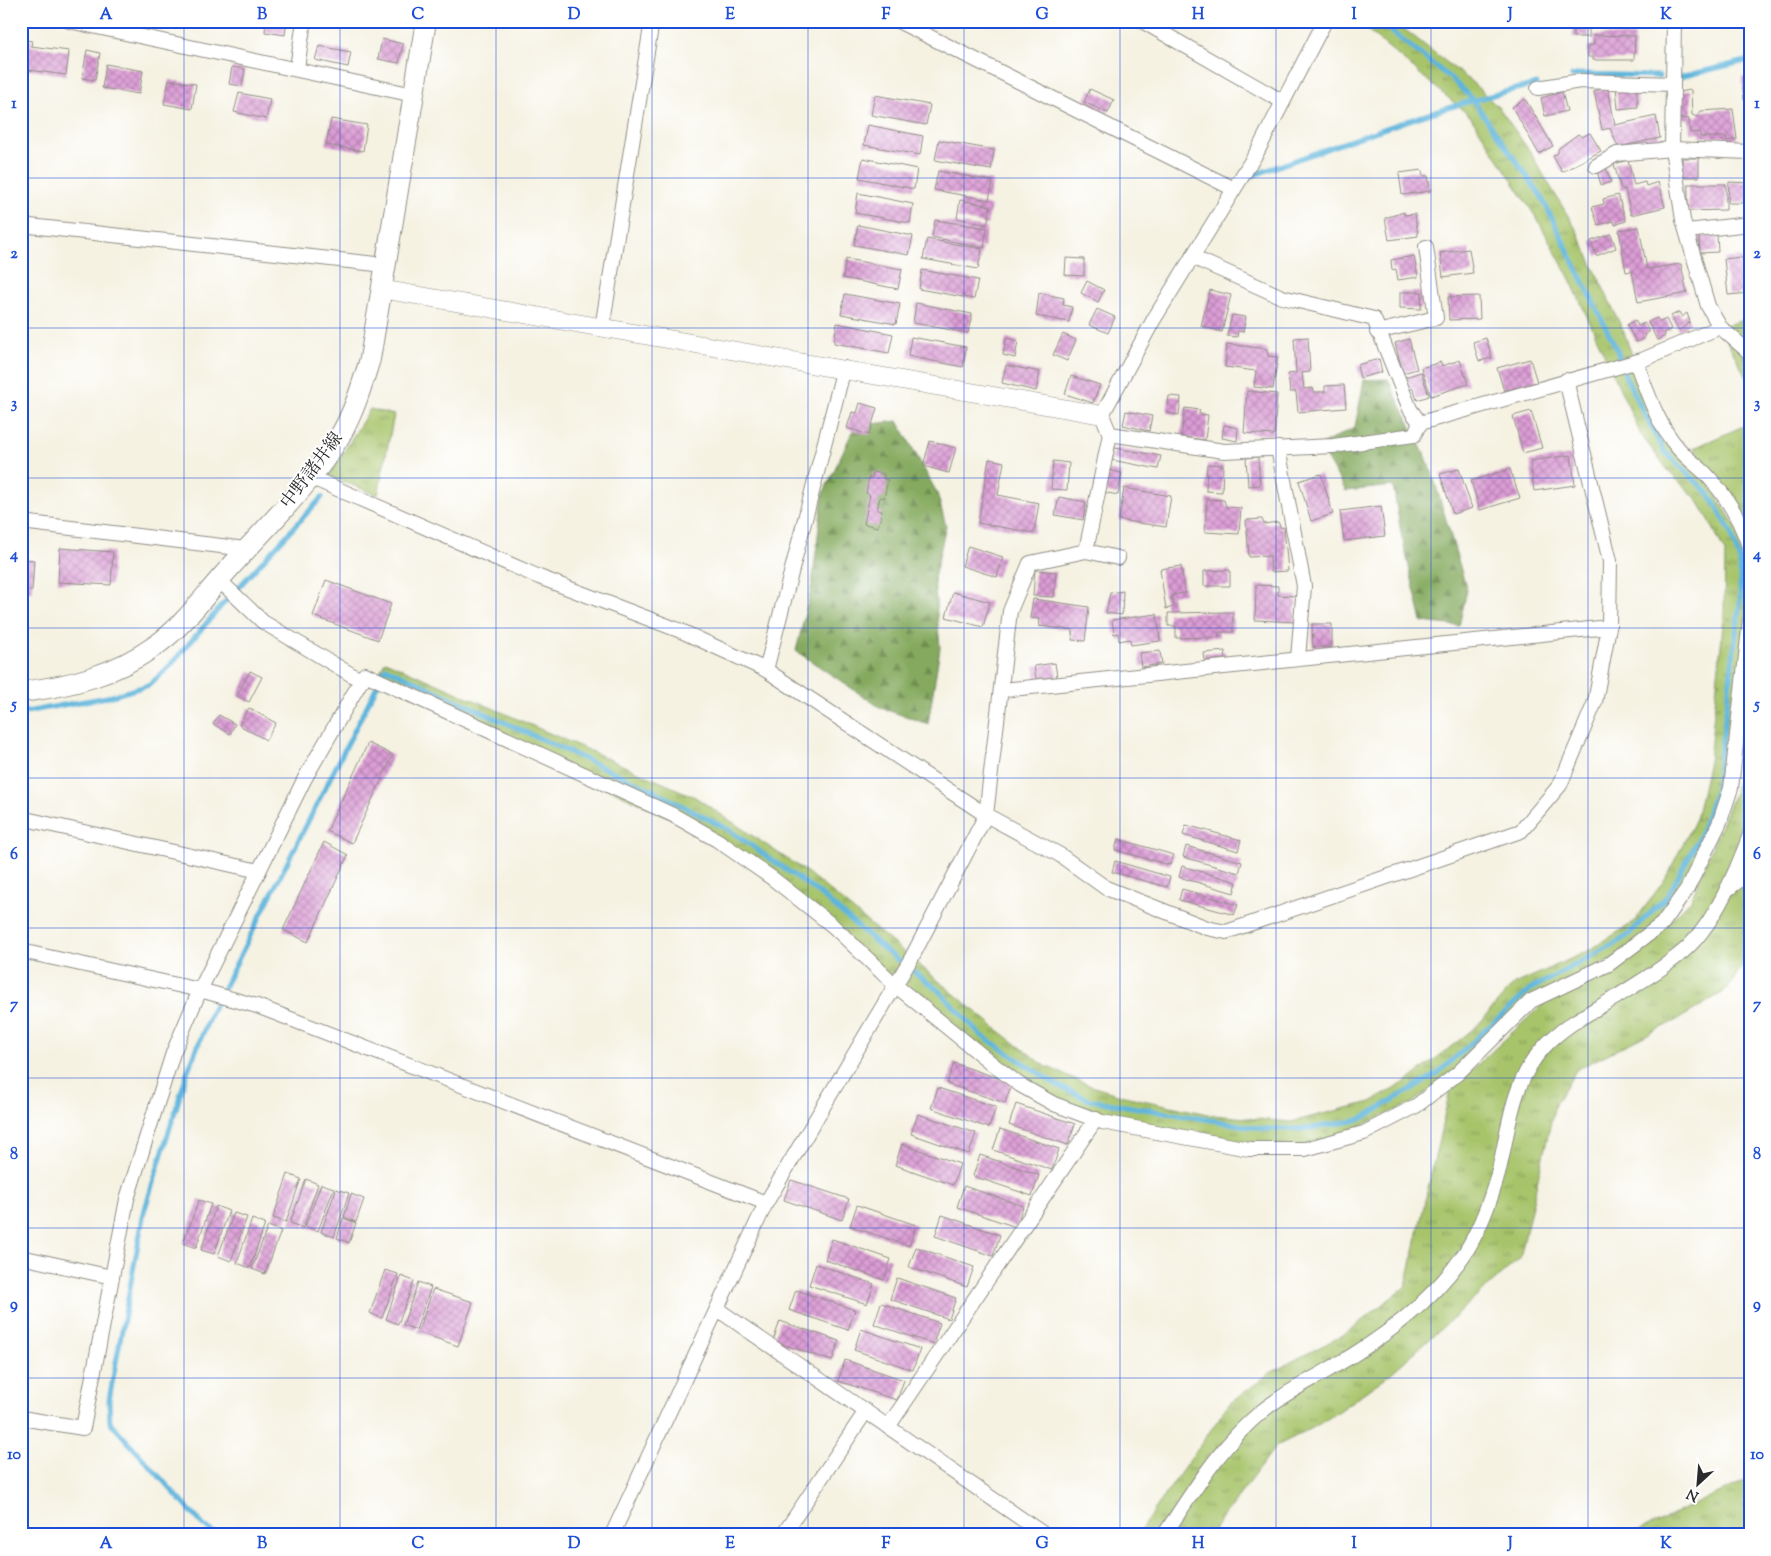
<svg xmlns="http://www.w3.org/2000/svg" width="1771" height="1556" font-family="'Sorts Mill Goudy','Noto Serif JP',serif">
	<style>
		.grass { fill: url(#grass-tufts); stroke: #69784b }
		.forest { fill: url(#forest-firs); stroke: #586a45 }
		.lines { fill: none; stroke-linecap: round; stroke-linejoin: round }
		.stream { stroke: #5fb5dc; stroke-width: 5 }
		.building { fill: url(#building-cross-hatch) }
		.minor-casing { stroke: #908e86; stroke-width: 16 }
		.tertiary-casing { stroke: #908e86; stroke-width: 19 }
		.secondary-casing { stroke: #908e86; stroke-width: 22 }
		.minor { stroke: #fff; stroke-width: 14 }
		.tertiary { stroke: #fff; stroke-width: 18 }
		.secondary { stroke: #fff; stroke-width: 20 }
		.grid { fill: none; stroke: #1d4ed8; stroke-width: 1; stroke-opacity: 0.55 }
		.labels { text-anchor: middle; stroke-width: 4; stroke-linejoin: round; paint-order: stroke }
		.street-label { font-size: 18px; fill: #2b2b2b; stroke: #fff }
		.neatline { fill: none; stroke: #1d4ed8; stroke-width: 2 }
		.grid-label { font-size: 16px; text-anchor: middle; font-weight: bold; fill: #1d4ed8 }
	</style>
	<defs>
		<pattern id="grass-tufts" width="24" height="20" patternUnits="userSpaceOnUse" patternTransform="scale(1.25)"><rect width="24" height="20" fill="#a7c46b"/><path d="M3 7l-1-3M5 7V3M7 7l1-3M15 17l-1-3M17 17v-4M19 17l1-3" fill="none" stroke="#889f58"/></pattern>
		<pattern id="forest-firs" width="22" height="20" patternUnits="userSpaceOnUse" patternTransform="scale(1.25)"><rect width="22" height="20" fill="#85aa5f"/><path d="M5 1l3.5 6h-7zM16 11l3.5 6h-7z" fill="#6d8b4f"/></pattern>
		<pattern id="building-cross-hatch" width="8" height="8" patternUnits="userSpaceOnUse" patternTransform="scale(1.25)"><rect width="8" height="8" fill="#dc9dd6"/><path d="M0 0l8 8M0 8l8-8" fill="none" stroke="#b380ae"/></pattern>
	</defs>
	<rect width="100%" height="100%" fill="#fff"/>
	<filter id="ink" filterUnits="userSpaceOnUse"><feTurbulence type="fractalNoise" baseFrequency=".02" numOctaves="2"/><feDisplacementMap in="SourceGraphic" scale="10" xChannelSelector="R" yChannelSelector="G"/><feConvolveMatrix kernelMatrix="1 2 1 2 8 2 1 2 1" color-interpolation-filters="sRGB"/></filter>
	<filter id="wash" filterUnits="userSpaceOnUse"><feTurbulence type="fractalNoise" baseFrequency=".0096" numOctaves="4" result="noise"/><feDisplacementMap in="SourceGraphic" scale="20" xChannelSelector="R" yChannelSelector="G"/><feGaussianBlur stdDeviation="1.12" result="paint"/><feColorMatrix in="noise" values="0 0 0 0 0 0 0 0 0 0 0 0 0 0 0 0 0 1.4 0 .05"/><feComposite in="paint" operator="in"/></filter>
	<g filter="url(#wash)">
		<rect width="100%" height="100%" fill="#f5f2e2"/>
		<!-- grass -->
		<g class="grass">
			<polygon points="1357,21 1394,21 1473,83 1500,109 1528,149 1576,229 1625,335 1653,415 1699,468 1750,549 1750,600 1734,740 1718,817 1666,919 1627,952 1558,987 1476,1055 1412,1103 1308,1149 1258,1149 1054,1104 717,840 377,679 385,661 695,797 808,873 998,1030 1045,1066 1091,1086 1124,1096 1212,1115 1291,1122 1371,1102 1409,1080 1477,1026 1513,985 1588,951 1634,922 1665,879 1696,819 1709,761 1724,616 1725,552 1708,518 1696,498 1670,473 1641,435 1570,279 1539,222 1471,117"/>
			<polygon points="1750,318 1750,385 1720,327"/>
			<polygon points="370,409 394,415 378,495 329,476"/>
			<polygon points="1750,423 1750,523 1694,448"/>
			<polygon points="1750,710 1750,954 1727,990 1679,1019 1577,1069 1555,1104 1520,1258 1389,1375 1323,1422 1275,1447 1210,1535 1137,1535 1229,1404 1270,1373 1345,1334 1406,1286 1450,1090 1542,1005 1631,960 1691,900 1743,770"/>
			<polygon points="1750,1476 1750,1535 1630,1535 1746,1480"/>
		</g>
		<!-- forest -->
		<g class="forest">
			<polygon points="1388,379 1430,466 1467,590 1459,626 1422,622 1401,533 1393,486 1346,491 1319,446 1355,427 1364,380"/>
			<polygon points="898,421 937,493 946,526 934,578 940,648 928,724 881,708 796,651 812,585 823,494 855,426"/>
		</g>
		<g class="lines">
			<!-- stream -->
			<g class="stream">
				<polyline points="1572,76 1581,74 1659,76"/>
				<polyline points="1680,77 1750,60"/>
				<path d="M1246 178C1343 143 1436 107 1537 84"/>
				<polyline points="21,713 112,696 149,685 168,668 223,604 322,497"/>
				<polyline points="217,1535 204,1526 110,1422 109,1400 144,1212 187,1073 211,1013 386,668 652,790 729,830 815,890 886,951 937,989 981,1035 1058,1086 1090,1100 1264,1129 1306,1129 1359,1120 1437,1074 1531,989 1626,937 1668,895 1699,838 1716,788 1740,602 1740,562 1731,532 1709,494 1664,451 1626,378 1617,350 1541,196 1472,99 1453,80 1378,21"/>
			</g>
		</g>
		<g id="blocks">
			<!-- building -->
			<g class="building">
				<polygon points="266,21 287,21 285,35 265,32"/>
				<rect x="1573" y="21" width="16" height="16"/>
				<polygon points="1594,35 1635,36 1634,60 1593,60 1593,57 1588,57 1588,46 1594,45"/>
				<polygon points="21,39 32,41 31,46 69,51 66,75 21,69"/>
				<polygon points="382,39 403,44 399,63 378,59"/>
				<polygon points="319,46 351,52 348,67 315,60"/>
				<polygon points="87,50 100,53 95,80 82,78"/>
				<polygon points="106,64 143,71 139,94 102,88"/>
				<polygon points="232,67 245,69 242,86 229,84"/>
				<polygon points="1750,76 1750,100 1744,100 1742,77"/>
				<polygon points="169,80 196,84 192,109 164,104"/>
				<polygon points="1636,85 1638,107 1618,109 1616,87"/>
				<polygon points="1608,88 1615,125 1656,116 1660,138 1618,147 1610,128 1602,130 1594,91"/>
				<polygon points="1090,89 1114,100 1108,113 1084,102"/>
				<polygon points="1691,90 1692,115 1697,117 1701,111 1733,109 1737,139 1727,141 1726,137 1700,137 1700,132 1690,133 1689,119 1679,118 1679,92"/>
				<polygon points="1562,92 1567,111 1545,116 1541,98"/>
				<polygon points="239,93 270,99 266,119 234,112"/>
				<polygon points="875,95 930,105 926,125 871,115"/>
				<polygon points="1525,99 1553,146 1539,154 1512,107"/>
				<polygon points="1746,109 1750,109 1750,135 1747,135"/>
				<polygon points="331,119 367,125 363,151 326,145"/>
				<polygon points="868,125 923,136 920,155 864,145"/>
				<polygon points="1590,133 1601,151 1562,172 1553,156 1558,153 1558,149 1578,134 1582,137"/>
				<polygon points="939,140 994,150 991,170 935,160"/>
				<polygon points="863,158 917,169 914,189 859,178"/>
				<rect x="1682" y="158" width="17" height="19"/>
				<polygon points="1628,160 1634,185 1645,182 1646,186 1658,182 1665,207 1631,215 1625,189 1621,190 1614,164"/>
				<polygon points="1606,168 1611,182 1601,185 1597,171"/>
				<polygon points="1422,170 1423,176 1428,176 1430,191 1402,195 1399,173"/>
				<polygon points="938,171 993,181 989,200 934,190"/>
				<polygon points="1729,182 1750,183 1750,203 1728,203"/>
				<polygon points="1688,184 1726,184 1726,210 1688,211"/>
				<polygon points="858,193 913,204 910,223 855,213"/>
				<polygon points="1618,195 1626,221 1615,225 1614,221 1598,225 1592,207 1604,204 1603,199"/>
				<polygon points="960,200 991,206 987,225 957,218"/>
				<polygon points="1404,212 1404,215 1415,214 1418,236 1389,240 1385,218"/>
				<polygon points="935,220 987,228 984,248 932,237"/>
				<polygon points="858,225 913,236 909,255 854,245"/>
				<polygon points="1639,227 1647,269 1681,264 1687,293 1638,302 1632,271 1626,272 1619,230"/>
				<polygon points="1611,234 1616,248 1596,256 1591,241"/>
				<polygon points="1717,235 1718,252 1700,253 1699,236"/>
				<polygon points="927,239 982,249 978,269 923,259"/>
				<polygon points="1469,249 1473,273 1443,277 1440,253"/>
				<polygon points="1414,256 1418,277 1398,280 1396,269 1392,270 1391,260"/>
				<polygon points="1741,257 1745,262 1750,262 1750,293 1728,295 1724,259"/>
				<polygon points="1066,258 1084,259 1084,276 1065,275"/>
				<polygon points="846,259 902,269 898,289 843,278"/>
				<polygon points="922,270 978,280 974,299 919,289"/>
				<polygon points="1087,281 1104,290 1098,302 1081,293"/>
				<polygon points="1210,290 1231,295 1222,332 1201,326"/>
				<polygon points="1400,292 1422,292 1421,309 1400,308"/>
				<polygon points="1039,293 1064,298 1063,305 1072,307 1069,322 1036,316"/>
				<polygon points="845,294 900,304 896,324 841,314"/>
				<polygon points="1479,296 1480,319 1449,320 1448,297"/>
				<polygon points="916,303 972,314 968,333 913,323"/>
				<polygon points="1097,309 1115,317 1108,333 1089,325"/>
				<polygon points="1679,312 1682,317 1687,313 1690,322 1679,331 1671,316"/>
				<polygon points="1232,315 1246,317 1243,332 1238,331 1237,337 1227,336"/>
				<polygon points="1657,318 1660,322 1666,319 1671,329 1663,333 1665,336 1657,340 1648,322"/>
				<polygon points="1635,320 1638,326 1645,323 1649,332 1644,335 1645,338 1636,342 1627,325"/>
				<polygon points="837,323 893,334 889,353 834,343"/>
				<polygon points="1063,334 1076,340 1067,361 1053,355"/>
				<polygon points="911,337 966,347 963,367 908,356"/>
				<polygon points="1308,337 1310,372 1302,373 1304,389 1313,388 1314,392 1325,392 1325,386 1344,385 1346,408 1298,412 1296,392 1290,392 1288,374 1296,373 1294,338"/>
				<polygon points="1006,338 1018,341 1015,358 1003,355"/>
				<polygon points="1486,338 1492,358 1479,361 1473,342"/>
				<polygon points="1409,339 1417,369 1403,373 1395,343"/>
				<polygon points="1227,344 1267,349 1268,356 1278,357 1273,389 1254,387 1256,371 1225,367"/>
				<polygon points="1379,359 1382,372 1360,378 1357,365"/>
				<polygon points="1530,359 1537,382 1504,391 1497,368"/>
				<polygon points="1460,360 1468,384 1431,396 1421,368 1441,362 1442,366"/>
				<polygon points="1006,365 1040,372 1036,391 1002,383"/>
				<polygon points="1421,372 1429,396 1417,400 1413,388 1410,390 1405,377"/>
				<polygon points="1071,376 1100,385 1093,403 1065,394"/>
				<polygon points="1247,391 1277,394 1274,435 1244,433"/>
				<polygon points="1169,396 1181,397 1179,415 1167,413"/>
				<polygon points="860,403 877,408 869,435 847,428 852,412 857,413"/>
				<polygon points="1185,408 1200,410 1199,414 1208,415 1205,440 1181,437"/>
				<polygon points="1126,411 1152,416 1149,431 1123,425"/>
				<polygon points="1531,411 1542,448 1523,453 1513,416"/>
				<polygon points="1224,425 1238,428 1237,441 1222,438"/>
				<polygon points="930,441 956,448 949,473 923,466"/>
				<polygon points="1115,448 1161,456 1158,469 1112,460"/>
				<polygon points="1571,455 1575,485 1534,491 1530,461"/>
				<polygon points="1258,457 1260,485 1248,486 1246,458"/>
				<polygon points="989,459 1004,462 998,495 1039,503 1034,533 978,523"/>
				<polygon points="1053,461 1069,463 1067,490 1051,489"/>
				<polygon points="1207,464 1223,465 1222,492 1206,491"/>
				<polygon points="1459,469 1472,508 1453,514 1440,474"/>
				<polygon points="1510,469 1520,498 1480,510 1471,481"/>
				<polygon points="1107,470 1122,473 1118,495 1103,492"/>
				<polygon points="873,472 884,474 883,479 888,480 884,498 880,497 877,510 882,511 878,527 864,524 870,495 866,493 869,477 872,478"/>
				<polygon points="1321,474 1333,514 1311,521 1299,481"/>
				<polygon points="1124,488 1171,496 1166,527 1119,520"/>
				<polygon points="1059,497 1086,502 1083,520 1055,515"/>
				<polygon points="1207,499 1224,500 1226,507 1241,508 1239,534 1205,532"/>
				<polygon points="1381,506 1385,536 1344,541 1340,511"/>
				<polygon points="1262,519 1264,524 1278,522 1281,528 1284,527 1288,571 1271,572 1270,556 1249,557 1246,520"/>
				<polygon points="968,546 1003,557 997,577 962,566"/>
				<polygon points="60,548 113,552 111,585 58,582"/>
				<polygon points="21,559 34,560 32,591 21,590"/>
				<polygon points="1181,566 1185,593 1172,595 1174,607 1166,609 1160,569"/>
				<polygon points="1035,570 1056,572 1054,597 1033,596"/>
				<polygon points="1230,570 1230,586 1204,586 1204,571"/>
				<polygon points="326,580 391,604 378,640 313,616"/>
				<polygon points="1256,585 1278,586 1278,595 1297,596 1295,622 1255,620"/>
				<polygon points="1123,591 1122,615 1106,613 1110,593"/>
				<polygon points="953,592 990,602 983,627 946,617"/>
				<polygon points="1033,599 1089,607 1085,641 1072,640 1073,630 1039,626 1040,619 1030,618"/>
				<polygon points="21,602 25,603 23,624 21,624"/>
				<polygon points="1233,612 1233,632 1219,632 1219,637 1176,638 1176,626 1168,626 1168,613"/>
				<polygon points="1157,614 1160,641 1131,645 1130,639 1119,641 1118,633 1114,634 1112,620"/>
				<polygon points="1312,624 1332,624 1332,647 1313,647"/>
				<polygon points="1160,651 1162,664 1141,667 1139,653"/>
				<polygon points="1225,651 1226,659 1205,661 1204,653"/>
				<polygon points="1055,663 1057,677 1036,679 1034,666"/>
				<polygon points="250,671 262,677 249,702 237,696"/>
				<polygon points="249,708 276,723 266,740 239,725"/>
				<polygon points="219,715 235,724 230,734 213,724"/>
				<polygon points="368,743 393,755 352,843 327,831"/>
				<polygon points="1186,825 1241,840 1238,851 1183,835"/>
				<polygon points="1118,839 1174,855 1170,865 1115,850"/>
				<polygon points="324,842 348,855 308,942 283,930"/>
				<polygon points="1186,846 1242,862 1239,873 1183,857"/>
				<polygon points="1115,861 1170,877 1167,887 1112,872"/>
				<polygon points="1182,866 1237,882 1234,893 1179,877"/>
				<polygon points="1182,889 1238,905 1234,915 1179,900"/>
				<polygon points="954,1063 1012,1083 1005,1103 947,1084"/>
				<polygon points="938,1088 996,1107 989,1128 931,1108"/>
				<polygon points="1016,1104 1075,1124 1068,1145 1009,1125"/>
				<polygon points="918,1114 976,1133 969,1154 911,1134"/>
				<polygon points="1000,1129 1059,1149 1052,1170 993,1150"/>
				<polygon points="902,1144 960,1164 953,1185 895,1165"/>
				<polygon points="980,1155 1039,1175 1032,1196 973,1176"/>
				<polygon points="288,1174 301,1179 286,1222 273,1218"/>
				<polygon points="306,1179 318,1184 303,1228 290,1223"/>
				<polygon points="791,1180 849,1199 842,1220 784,1200"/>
				<polygon points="321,1184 334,1188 318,1231 305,1227"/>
				<polygon points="964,1186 1023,1206 1016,1227 957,1207"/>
				<polygon points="336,1189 349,1193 334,1237 321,1232"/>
				<polygon points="351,1194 364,1199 356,1222 344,1217"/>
				<polygon points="199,1200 211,1204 196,1248 183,1243"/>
				<polygon points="857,1205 916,1225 909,1246 850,1226"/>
				<polygon points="216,1206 229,1211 214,1254 201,1250"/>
				<polygon points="234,1213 247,1217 231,1261 218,1256"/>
				<polygon points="942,1215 1000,1235 993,1256 935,1236"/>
				<polygon points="343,1218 356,1223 349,1243 337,1238"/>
				<polygon points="252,1219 265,1224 250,1268 237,1263"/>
				<polygon points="268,1226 281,1231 265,1274 252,1269"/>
				<polygon points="832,1239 891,1259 884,1280 825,1260"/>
				<polygon points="916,1247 974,1267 967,1287 909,1267"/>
				<polygon points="816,1264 874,1284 867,1304 809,1285"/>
				<polygon points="385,1270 398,1274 382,1318 370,1313"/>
				<polygon points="401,1276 414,1281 398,1324 386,1319"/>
				<polygon points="897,1278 956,1298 949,1319 890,1299"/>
				<polygon points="418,1282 431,1287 416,1330 403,1325"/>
				<polygon points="433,1289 473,1302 458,1346 418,1332"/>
				<polygon points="796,1290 855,1310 848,1330 789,1310"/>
				<polygon points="881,1303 940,1323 933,1344 874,1324"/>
				<polygon points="780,1321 839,1341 832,1361 773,1341"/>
				<polygon points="861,1329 920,1349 913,1370 854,1350"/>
				<polygon points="845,1360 904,1380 897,1400 838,1381"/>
			</g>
		</g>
	</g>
	<g filter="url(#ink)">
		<use href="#blocks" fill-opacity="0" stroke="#908e86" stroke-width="1"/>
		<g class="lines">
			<defs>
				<g id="minor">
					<polyline points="69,21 414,95"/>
					<polyline points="898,21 1234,189"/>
					<polyline points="1142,21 1283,102"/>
					<polyline points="1325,21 1257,152 1154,319 1102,415 1110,434 1224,451 1333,446 1414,435 1420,423 1642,360 1720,327"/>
					<polyline points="1674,21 1672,149 1683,220 1708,306 1720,327 1750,353"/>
					<polyline points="297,68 304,21"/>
					<polyline points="1538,88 1580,81 1673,84"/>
					<polyline points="1596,166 1617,154 1638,152 1672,149 1750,152"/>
					<polyline points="21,225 385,265"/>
					<polyline points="1687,231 1750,224"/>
					<polyline points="1192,257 1282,297 1374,319 1410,409 1420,423"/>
					<polyline points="602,328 652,21"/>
					<polyline points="1377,332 1436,318 1426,247"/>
					<path d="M1636 362C1647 391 1657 424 1678 448 1686 458 1697 465 1706 474 1727 496 1741 521 1750 549"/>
					<polyline points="1278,448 1304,586 1298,658"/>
					<polyline points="310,477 539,577 681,631 766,670 986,815 1060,855 1106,888 1207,928 1226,932 1521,831 1560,785 1595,702 1609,627 1610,561 1566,380"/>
					<polyline points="21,522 246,549"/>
					<polyline points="1086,551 1110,434"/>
					<polyline points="219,580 263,622 362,681"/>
					<polyline points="766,670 844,368"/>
					<polyline points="1002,690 1609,627"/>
					<polyline points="21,818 259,871"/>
					<polyline points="1728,889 1750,872"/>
					<polyline points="21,951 200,990 257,1006 766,1203"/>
					<polyline points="21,1257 112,1277"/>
					<polyline points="717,1309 1045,1535"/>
					<polyline points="21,1418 83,1428 127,1199 173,1053 200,990 305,778 365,674 673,815 717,840 772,878 833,926 895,985 995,1066 1020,1085 1054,1104 1102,1122 1249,1149 1305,1149 1364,1133 1416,1106 1457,1074 1531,1001 1609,964 1662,924 1687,889 1719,824 1731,788 1750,620"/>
					<polyline points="888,1427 1096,1119"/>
					<polyline points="612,1535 766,1203 912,957 986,815 1010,611 1030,563 1086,551 1118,558"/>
					<polyline points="783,1535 866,1411"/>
					<path d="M1164 1535C1193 1492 1220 1446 1261 1412 1282 1394 1310 1381 1333 1367 1384 1338 1432 1302 1465 1253 1480 1229 1490 1202 1498 1174 1509 1130 1511 1082 1544 1047 1564 1025 1593 1011 1618 996 1641 981 1668 966 1688 947 1716 920 1736 872 1750 835"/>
				</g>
				<polyline id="tertiary" points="381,289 1102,415"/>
				<path id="secondary" d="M21 692C71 686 114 675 155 646 183 627 204 596 226 572 265 528 310 486 340 436 354 412 362 385 370 359L426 21"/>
			</defs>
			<!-- minor casing -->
			<use href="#minor" class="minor-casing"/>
			<!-- tertiary casing -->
			<use href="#tertiary" class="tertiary-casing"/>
			<!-- secondary casing -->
			<use href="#secondary" class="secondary-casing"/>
			<!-- minor -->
			<use href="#minor" class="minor"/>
			<!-- tertiary -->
			<use href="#tertiary" class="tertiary"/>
			<!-- secondary -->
			<use href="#secondary" class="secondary"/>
		</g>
	</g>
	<!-- grid -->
	<path class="grid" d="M184 21V1535M340 21V1535M496 21V1535M652 21V1535M808 21V1535M964 21V1535M1120 21V1535M1276 21V1535M1431 21V1535M1588 21V1535M21 178H1750M21 328H1750M21 478H1750M21 628H1750M21 778H1750M21 928H1750M21 1078H1750M21 1228H1750M21 1378H1750"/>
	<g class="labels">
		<!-- street labels -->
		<g class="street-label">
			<text transform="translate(311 470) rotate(-53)" y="6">中野諸井線</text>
		</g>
	</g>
	<!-- margin -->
	<rect width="1771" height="1556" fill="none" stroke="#fff" stroke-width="55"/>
	<!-- north arrow -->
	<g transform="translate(1698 1484) rotate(206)" stroke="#ffffff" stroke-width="4" paint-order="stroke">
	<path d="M0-4L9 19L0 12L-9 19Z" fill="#2b2b2b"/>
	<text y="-8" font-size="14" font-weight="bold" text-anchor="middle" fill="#2b2b2b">N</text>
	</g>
	<rect x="28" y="28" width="1716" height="1500" class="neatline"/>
	<g class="grid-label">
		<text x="106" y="19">A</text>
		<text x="262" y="19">B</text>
		<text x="418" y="19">C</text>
		<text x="574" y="19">D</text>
		<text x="730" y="19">E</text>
		<text x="886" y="19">F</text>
		<text x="1042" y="19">G</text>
		<text x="1198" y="19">H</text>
		<text x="1354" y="19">I</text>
		<text x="1510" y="19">J</text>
		<text x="1666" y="19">K</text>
		<text x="14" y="108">1</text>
		<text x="1757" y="108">1</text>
		<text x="14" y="258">2</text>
		<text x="1757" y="258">2</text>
		<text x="14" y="408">3</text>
		<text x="1757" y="408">3</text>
		<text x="14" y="559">4</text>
		<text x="1757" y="559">4</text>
		<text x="14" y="709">5</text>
		<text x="1757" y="709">5</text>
		<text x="14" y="859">6</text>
		<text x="1757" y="859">6</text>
		<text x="14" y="1009">7</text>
		<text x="1757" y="1009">7</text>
		<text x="14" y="1159">8</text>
		<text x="1757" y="1159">8</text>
		<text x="14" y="1309">9</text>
		<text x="1757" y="1309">9</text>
		<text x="14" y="1459">10</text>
		<text x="1757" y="1459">10</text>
		<text x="106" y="1548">A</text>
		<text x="262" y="1548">B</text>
		<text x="418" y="1548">C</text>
		<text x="574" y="1548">D</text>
		<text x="730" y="1548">E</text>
		<text x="886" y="1548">F</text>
		<text x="1042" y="1548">G</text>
		<text x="1198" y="1548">H</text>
		<text x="1354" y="1548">I</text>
		<text x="1510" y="1548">J</text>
		<text x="1666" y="1548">K</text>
	</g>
</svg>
